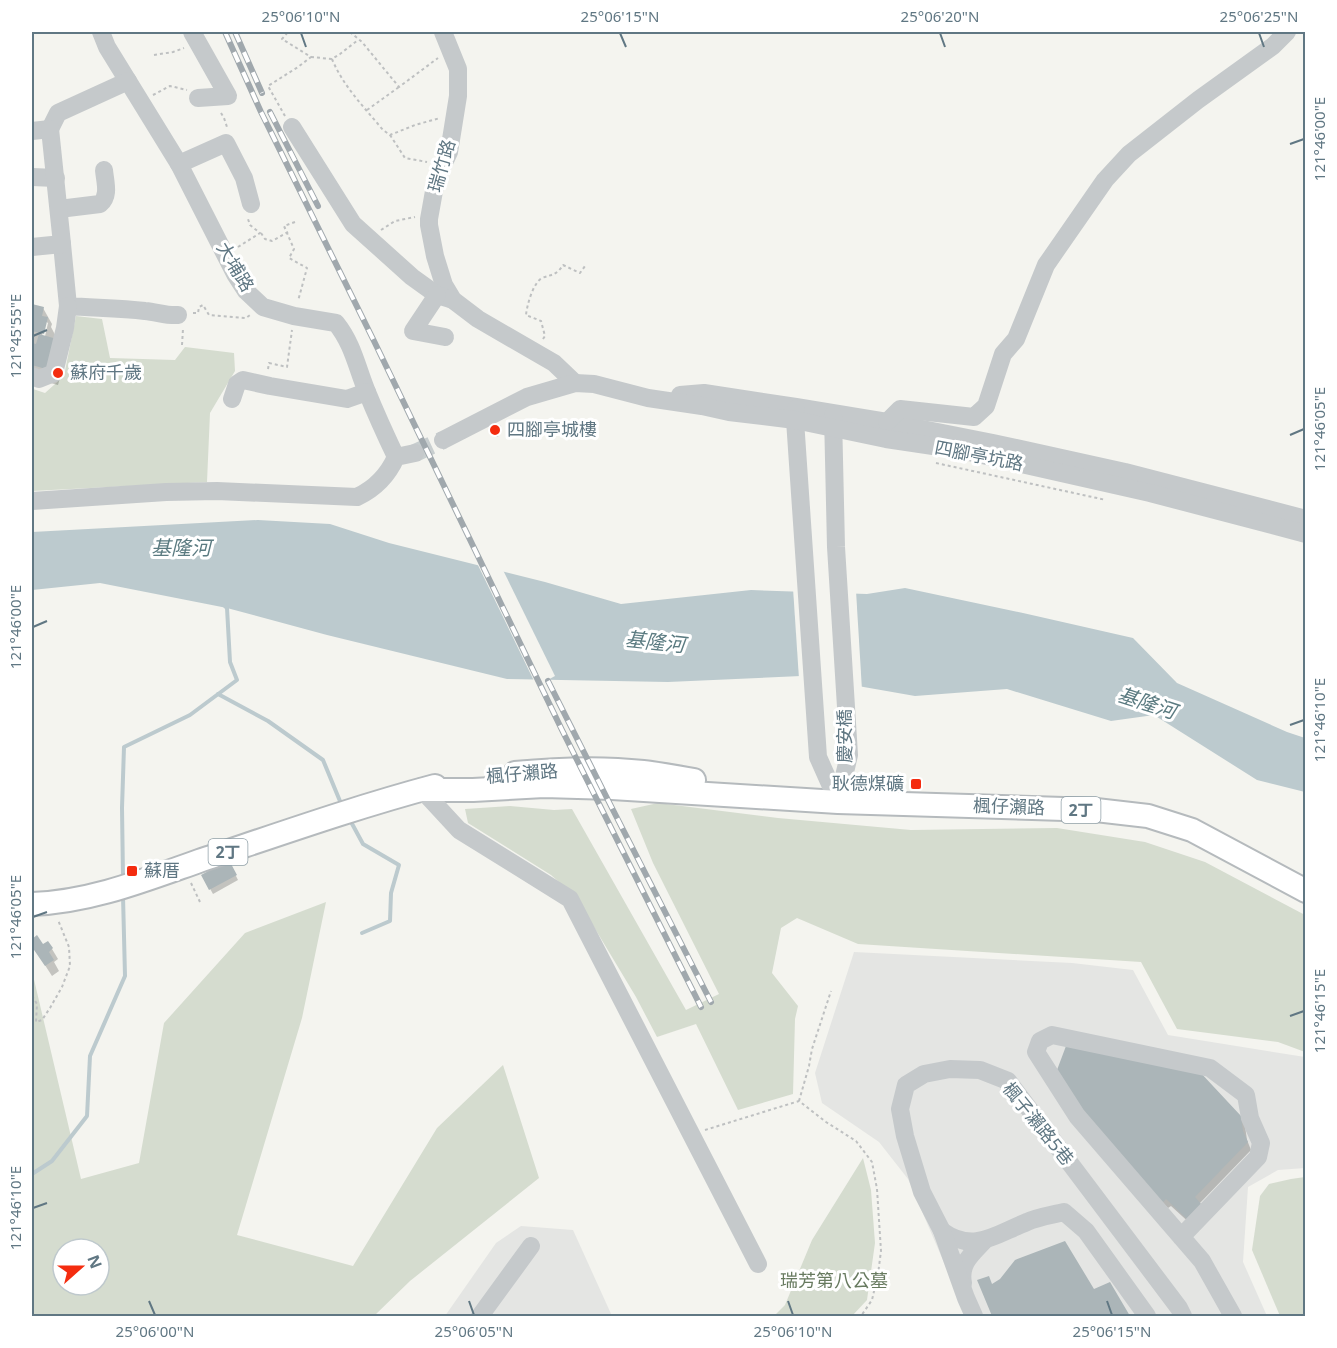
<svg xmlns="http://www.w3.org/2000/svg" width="1337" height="1348" font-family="'Noto Sans','Noto Sans TC',sans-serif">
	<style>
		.built { fill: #e4e5e3 }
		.green { fill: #d5dccf; fill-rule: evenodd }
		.water { fill: #bccace }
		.pier { fill: #f4f4ef }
		.shadow { fill: #0003; fill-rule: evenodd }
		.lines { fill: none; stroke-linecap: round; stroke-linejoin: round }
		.stream { stroke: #bccace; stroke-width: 4 }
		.building { fill: #abb5b8 }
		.minor-tunnel { stroke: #c8cecf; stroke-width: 18; stroke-dasharray: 18 9; stroke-linecap: butt }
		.major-casing { stroke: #b5babd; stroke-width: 26 }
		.path { stroke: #bec0c1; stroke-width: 2; stroke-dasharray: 3 3; stroke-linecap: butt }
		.minor { stroke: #c5c9cb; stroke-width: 18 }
		.major { stroke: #fff; stroke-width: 22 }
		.rail-casing { stroke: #a0a8ad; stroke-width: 6 }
		.rail { stroke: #fff; stroke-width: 4; stroke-dasharray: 11; stroke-linecap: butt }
		.ticks { fill: none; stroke: #607783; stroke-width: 2 }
		.poi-dot { fill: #f42c0f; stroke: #fff; stroke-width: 2 }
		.labels { text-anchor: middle; stroke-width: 6; stroke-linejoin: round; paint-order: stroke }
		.shield { fill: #fff; stroke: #90a0a8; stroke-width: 1.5 }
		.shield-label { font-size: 16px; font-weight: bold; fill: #607783 }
		.street-label { font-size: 18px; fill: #607783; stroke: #fff }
		.poi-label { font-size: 18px; fill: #607783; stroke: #fff; text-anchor: start }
		.park-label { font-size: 18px; fill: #677a5f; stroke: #fff }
		.water-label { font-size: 20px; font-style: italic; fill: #5b7b81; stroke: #fff }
		.neatline { fill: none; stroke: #607783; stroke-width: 2 }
		.ticks-label { font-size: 15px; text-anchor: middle; fill: #607783 }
	</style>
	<rect width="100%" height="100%" fill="#f4f4ef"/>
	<!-- built -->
	<g class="built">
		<polygon points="854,952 1072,963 1133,970 1168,1035 1305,1057 1305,1168 1278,1170 1248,1187 1243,1262 1267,1316 967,1316 908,1179 879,1142 822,1103 815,1073"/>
		<polygon points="521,1226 573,1230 612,1316 445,1316 496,1243"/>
	</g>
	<!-- green -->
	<g class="green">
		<polygon points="76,316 102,319 110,358 175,360 185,347 234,353 235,371 210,413 207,482 32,491 32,399 33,389 45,393 64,376"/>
		<polygon points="658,803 778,818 911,830 1057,828 1145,842 1205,862 1305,915 1305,1052 1278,1042 1177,1029 1141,962 858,944 797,918 781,928 772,973 798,1006 795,1019 793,1094 738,1110 696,1024 657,1037 636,997 576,897 551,875 468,823 465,809 510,806 554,810 572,809 686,1010 719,994 653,863 631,809"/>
		<path d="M326 902 302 1018 237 1235 353 1266 437 1128 503 1065 539 1178 410 1281 374 1316H32V971L81 1179 139 1163 164 1023 245 933ZM63 1249H99V1285H63Z"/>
		<polygon points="863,1158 871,1190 875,1243 867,1300 852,1316 774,1316 785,1305 812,1240"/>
		<polygon points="1305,1177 1305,1316 1280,1316 1252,1250 1260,1196 1269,1184 1291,1179"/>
	</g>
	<!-- water -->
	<polygon class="water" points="258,520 330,524 389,543 545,582 621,604 751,590 867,594 905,588 1023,613 1133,638 1177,683 1287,732 1305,738 1305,792 1257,780 1154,715 1111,721 1007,689 915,696 801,676 668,682 507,679 327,635 227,608 100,583 32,590 32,532"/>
	<!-- pier -->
	<g class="pier">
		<polygon points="476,561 502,568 555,676 542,683 535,683"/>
		<polygon points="793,588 856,591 862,690 799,679"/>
	</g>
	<!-- shadow -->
	<g class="shadow">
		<path d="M32 306 43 308 52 324 51 327 66 356 58 385 32 378ZM45 321 48 323 44 341H41Z"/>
		<polygon points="229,862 238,880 213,894 203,876"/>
		<polygon points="37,937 43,946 52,949 58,959 54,962 59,971 52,976 32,945 32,941"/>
		<polygon points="1240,1117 1245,1126 1247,1140 1251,1150 1199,1204 1193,1226 1171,1206 1168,1208 1108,1147"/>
		<polygon points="979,1281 993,1286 1093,1291 1110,1284 1129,1316 994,1316"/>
	</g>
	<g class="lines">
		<!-- stream -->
		<g class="stream">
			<polyline points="218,694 268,721 323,760 342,806"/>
			<polyline points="350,820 363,844 399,865 391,893 390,921 362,933"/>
			<polyline points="123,878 122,808 124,747 190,715 237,680 230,662 227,608 224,605"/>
			<polyline points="32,1174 52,1161 87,1116 90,1056 125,976 123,896"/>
		</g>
	</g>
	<!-- building -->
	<g class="building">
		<polygon points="32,304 44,307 42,316 48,317 44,334 32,331"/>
		<polygon points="39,334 57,339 49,370 32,365 32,343 36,344"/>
		<polygon points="493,423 501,426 498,437 490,434"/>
		<polygon points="229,860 237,875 209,890 201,875"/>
		<polygon points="37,935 43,944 48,941 53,948 49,952 54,960 45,966 32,947 32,939"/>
		<polygon points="1066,1046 1199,1071 1241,1116 1243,1131 1248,1142 1195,1197 1202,1205 1188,1220 1166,1199 1163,1202 1102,1140 1057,1070"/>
		<polygon points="1065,1241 1094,1289 1110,1282 1130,1316 992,1316 977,1280 989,1276 992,1284 1000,1279 1015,1260"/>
	</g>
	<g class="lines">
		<!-- minor-tunnel -->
		<polyline class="minor-tunnel" points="415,453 443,440"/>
		<defs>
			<g id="major">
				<path d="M515 773C557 769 600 767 643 772 660 774 677 777 694 780"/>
				<polyline points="422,790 473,790 544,786 612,788 838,802 1096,810 1148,816 1192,830 1306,891"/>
				<path d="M32 904C90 902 145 880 199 861 277 835 356 807 435 786"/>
			</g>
		</defs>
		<!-- major casing -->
		<use href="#major" class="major-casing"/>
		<!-- path -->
		<g class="path">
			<polyline points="350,32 362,42 399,87 438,58"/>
			<polyline points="154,55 173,52 184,48"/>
			<polyline points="311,57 332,59 340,54 358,40"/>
			<path d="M332 59C343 86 364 107 383 130L390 135 415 125 440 118"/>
			<polyline points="153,95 170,86 187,90"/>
			<polyline points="367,110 399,87"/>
			<polyline points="221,113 224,118 227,127"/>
			<polyline points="285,116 268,86 298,67 311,57 282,39 288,32"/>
			<polyline points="390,135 405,158 427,162"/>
			<polyline points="295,222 284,226 294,249 289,258 307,268 298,301"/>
			<polyline points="381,230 395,221 415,217"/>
			<polyline points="261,233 265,239 272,241 288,232"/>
			<polyline points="238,247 260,233 250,225 248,219"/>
			<polyline points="193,313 198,313 199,307 203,305 209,315 246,318 250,315"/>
			<path d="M543 339 545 336 541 321 526 315C527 305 533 283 542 278 552 274 556 276 563 265L580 273 585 266"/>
			<polyline points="182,345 183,329"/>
			<polyline points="268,369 269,363 287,367 292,330"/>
			<polyline points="936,463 1106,500"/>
			<polyline points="191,883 200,902"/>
			<polyline points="32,996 37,1004 36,1022 42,1020 50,1008 62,987 70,966 69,947 58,920"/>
			<polyline points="799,1101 809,1066 812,1049 831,991"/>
			<polyline points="705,1130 799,1101 826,1122 856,1141 872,1162 877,1189 881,1251 878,1274 872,1300 861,1316"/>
		</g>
		<!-- minor -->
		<g class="minor">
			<path d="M101 32 107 47 179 164 235 274 246 291 263 307 294 316 336 323C353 344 357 368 367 392 376 414 386 436 396 457"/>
			<polyline points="192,32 228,96 198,98"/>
			<polyline points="443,32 458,69 458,96 449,152 436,180 429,219 429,225 435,256 444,285 453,300 478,319 554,363 575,383"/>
			<polyline points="292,127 353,224 412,277 437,295 453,300"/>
			<polyline points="50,129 58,113 128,81"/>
			<polyline points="32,131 50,129"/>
			<polyline points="179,164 226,143 244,178 251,204"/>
			<polyline points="32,177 56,178"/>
			<path d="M59 209 100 204C110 196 105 182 104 170"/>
			<path d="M62 244 68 306C93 308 119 308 145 311 157 312 167 316 178 315"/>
			<polyline points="32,247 62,244 50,129"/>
			<polyline points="437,295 413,331 445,337"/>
			<polyline points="32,376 39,379 54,373 65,328 68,306"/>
			<polyline points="680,395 704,393 796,407 887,422 993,443 1125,472 1306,519"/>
			<polyline points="232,399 237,384 243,380 270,386 347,399 367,392"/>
			<polyline points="796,409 795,420 818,757 838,802"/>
			<polyline points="833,415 836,547 849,755 838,802"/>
			<polyline points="887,422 900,409 974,417 986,406 1003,354 1016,339 1046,265 1105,180 1129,154 1198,100 1273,46 1287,32"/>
			<polyline points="443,440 527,397 575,383 594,384 648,398 702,406 729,412 795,420 886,439 960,450 1150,493 1306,534"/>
			<path d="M32 501 166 492 217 491 357 497C374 489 388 475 396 457L415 453"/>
			<polyline points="422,790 459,830 570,899 758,1264"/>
			<path d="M942 1231C974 1254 996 1234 1027 1222 1038 1217 1052 1215 1064 1212L1086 1231 1147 1316"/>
			<polyline points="1181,1237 1258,1157 1261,1143 1250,1118 1246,1095 1210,1068 1052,1035 1040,1041 1036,1052 1077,1116 1202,1261 1233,1316"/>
			<path d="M963 1283C959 1263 973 1253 985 1240"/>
			<polyline points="480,1316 531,1246"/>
			<polyline points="974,1316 966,1298 942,1231 922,1192 905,1136 900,1109 906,1085 924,1074 950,1069 980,1070 1008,1081 1179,1308 1183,1316"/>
		</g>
		<!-- major -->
		<use href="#major" class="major"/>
		<defs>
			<g id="rail">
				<polyline points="225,32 261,112 374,341 562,730 701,1007"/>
				<polyline points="235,32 262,93"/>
				<polyline points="270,112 318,206"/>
				<polyline points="548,681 613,810 711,1002"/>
			</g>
		</defs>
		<!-- rail casing -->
		<use href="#rail" class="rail-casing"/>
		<!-- rail -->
		<use href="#rail" class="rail"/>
	</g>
	<!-- ticks -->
	<path class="ticks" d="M301 33 306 47M620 33 626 47M940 33 945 47M1259 33 1264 47M1290 144 1304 139M33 336 47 330M1290 435 1304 429M33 627 47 621M1290 725 1304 720M33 917 47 912M1290 1016 1304 1011M33 1208 47 1203M149 1301 155 1315M469 1301 474 1315M788 1301 793 1315M1107 1301 1112 1315"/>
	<!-- markers -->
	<g class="poi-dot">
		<circle cx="58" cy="373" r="6"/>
		<circle cx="495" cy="430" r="6"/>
		<rect x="910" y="778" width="12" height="12" rx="3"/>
		<rect x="126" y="865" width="12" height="12" rx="3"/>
	</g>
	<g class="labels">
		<!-- shield labels -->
		<g class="shield">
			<rect x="1061.5" y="797" width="39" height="26" rx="4.5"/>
			<rect x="208.5" y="839" width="39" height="26" rx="4.5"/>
		</g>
		<g class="shield-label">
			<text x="1081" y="816">2丁</text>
			<text x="228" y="858">2丁</text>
		</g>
		<!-- street labels -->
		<g class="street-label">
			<text transform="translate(442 166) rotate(-74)" y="6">瑞竹路</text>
			<text transform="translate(235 267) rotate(59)" y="6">大埔路</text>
			<text transform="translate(979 456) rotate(11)" y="6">四腳亭坑路</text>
			<text transform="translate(845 736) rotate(-90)" y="6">慶安橋</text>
			<text transform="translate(522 774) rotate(-5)" y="6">楓仔瀨路</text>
			<text transform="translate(1009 807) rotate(2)" y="6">楓仔瀨路</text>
			<text transform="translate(1038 1124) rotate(51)" y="6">楓子瀨路5巷</text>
		</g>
		<!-- poi labels -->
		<g class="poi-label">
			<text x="70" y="379">蘇府千歲</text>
			<text x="507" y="436">四腳亭城樓</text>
			<text x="904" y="790" text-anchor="end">耿德煤礦</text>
			<text x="144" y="877">蘇厝</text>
		</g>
		<!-- park labels -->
		<g class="park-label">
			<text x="834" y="1287">瑞芳第八公墓</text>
		</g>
		<!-- water labels -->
		<g class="water-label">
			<text x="181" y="555">基隆河</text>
			<text transform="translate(655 642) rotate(6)" y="7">基隆河</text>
			<text transform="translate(1147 703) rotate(18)" y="7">基隆河</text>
		</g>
	</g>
	<!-- border -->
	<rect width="1337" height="1348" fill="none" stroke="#ffffff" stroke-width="66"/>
	<!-- north arrow -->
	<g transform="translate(81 1267) rotate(69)"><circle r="28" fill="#ffffff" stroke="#bfc9cd" stroke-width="1.5"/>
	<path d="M0-4.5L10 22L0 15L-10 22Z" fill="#f42c0f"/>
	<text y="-9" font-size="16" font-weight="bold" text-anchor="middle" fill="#607783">N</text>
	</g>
	<rect x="33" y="33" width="1271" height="1282" class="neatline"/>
	<g class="ticks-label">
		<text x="301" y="22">25°06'10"N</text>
		<text x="620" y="22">25°06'15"N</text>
		<text x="940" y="22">25°06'20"N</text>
		<text x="1259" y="22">25°06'25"N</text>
		<text transform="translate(1320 139) rotate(-90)" y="5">121°46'00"E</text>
		<text transform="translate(16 336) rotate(-90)" y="5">121°45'55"E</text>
		<text transform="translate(1320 429) rotate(-90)" y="5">121°46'05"E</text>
		<text transform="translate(16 627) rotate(-90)" y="5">121°46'00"E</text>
		<text transform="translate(1320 720) rotate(-90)" y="5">121°46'10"E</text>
		<text transform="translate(16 917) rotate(-90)" y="5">121°46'05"E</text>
		<text transform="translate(1320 1011) rotate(-90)" y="5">121°46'15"E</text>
		<text transform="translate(16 1208) rotate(-90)" y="5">121°46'10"E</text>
		<text x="155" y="1337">25°06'00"N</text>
		<text x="474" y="1337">25°06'05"N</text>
		<text x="793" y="1337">25°06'10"N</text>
		<text x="1112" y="1337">25°06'15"N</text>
	</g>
</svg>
